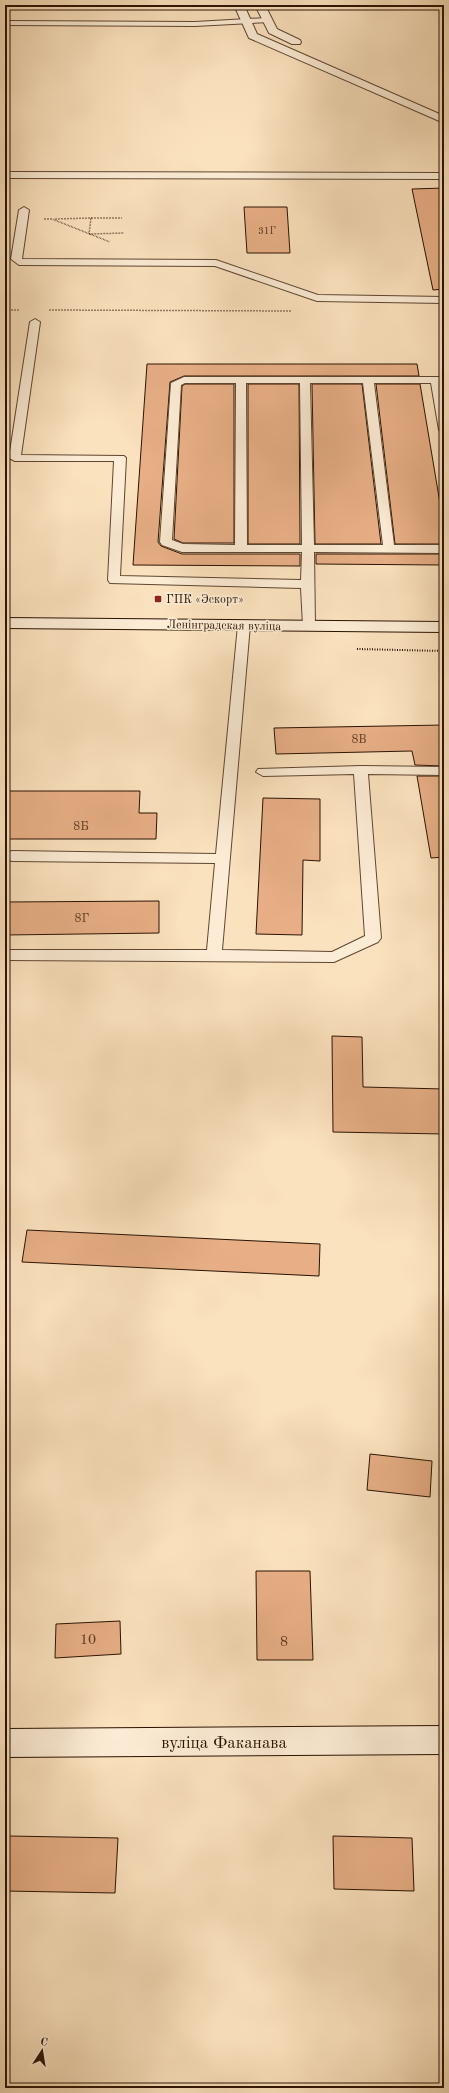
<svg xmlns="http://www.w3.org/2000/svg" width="449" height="2093" font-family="'Old Standard TT',serif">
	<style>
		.building { fill: #e8af86; stroke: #2a1202 }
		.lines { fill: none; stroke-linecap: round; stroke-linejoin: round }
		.lane-casing { stroke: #5e4631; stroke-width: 2 }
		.street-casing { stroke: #5e4631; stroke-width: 2 }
		.secondary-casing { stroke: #2a1202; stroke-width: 2 }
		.path-far1 { stroke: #2a1202; stroke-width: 1.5; stroke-dasharray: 0.5 1; stroke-linecap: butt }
		.path { stroke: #2a1202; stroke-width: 2; stroke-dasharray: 1 1.5; stroke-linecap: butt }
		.lane { fill: #fcecd5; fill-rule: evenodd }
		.street { fill: #fcecd5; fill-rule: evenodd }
		.secondary { fill: #fcecd5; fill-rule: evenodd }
		.poi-dot { fill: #8f2418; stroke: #fcecd5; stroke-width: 1.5 }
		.labels { text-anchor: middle; stroke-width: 3.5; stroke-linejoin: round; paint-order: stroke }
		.far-number-label { font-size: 10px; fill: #5a3923 }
		.far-poi-label { font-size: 12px; fill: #2a1202; stroke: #fcecd5; text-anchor: start }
		.far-street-label { font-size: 12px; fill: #2a1202; stroke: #fcecd5 }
		.number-label { font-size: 12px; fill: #5a3923 }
		.near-number-label { font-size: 14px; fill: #5a3923 }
		.near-street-label { font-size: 17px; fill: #2a1202; stroke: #fcecd5 }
	</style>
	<rect width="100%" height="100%" fill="#fbe2be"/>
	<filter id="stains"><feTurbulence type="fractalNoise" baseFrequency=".005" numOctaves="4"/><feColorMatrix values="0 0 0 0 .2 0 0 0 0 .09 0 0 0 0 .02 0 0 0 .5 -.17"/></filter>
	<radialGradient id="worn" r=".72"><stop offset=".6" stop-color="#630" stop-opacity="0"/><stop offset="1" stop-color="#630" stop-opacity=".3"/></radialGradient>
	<!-- building -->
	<g class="building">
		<polygon points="444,188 444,289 433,290 412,189"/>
		<polygon points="244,207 287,207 290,253 247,253"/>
		<polygon points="147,364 417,364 419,376 184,376 170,382 158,542 161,546 182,554 300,554 300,566 133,565"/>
		<polygon points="185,384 234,384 234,543 183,543 174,539 182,386"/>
		<polygon points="248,384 299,384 300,544 248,544"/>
		<polygon points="312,384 362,384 381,544 315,544"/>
		<polygon points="376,384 420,384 444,527 444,544 395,544"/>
		<polygon points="316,554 444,554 444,565 316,564"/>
		<polygon points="444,725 444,766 415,765 412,751 276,754 274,728"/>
		<polygon points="417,776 444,776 444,857 431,858"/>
		<polygon points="5,791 140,791 139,813 157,813 156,839 5,839"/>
		<polygon points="263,798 320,799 320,861 303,860 302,935 256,934"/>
		<polygon points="159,901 159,933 5,935 5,902"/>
		<polygon points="332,1036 362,1037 363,1087 444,1089 444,1134 333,1132"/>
		<polygon points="27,1230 320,1244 319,1276 22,1262"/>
		<polygon points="370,1454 432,1461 430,1497 367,1490"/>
		<polygon points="256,1571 310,1571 313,1660 257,1660"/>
		<polygon points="120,1621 121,1654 55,1658 56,1624"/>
		<polygon points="9,1836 118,1838 115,1893 5,1891"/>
		<polygon points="333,1836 412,1838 414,1891 334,1889"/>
	</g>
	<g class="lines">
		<defs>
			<g id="lane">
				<polygon points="267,18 270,18 270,22 195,26 5,25 5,21 195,22"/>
				<polygon points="5,172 444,173 444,179 5,178"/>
				<polygon points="24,207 29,210 22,259 216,260 318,295 444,297 444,303 317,301 215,266 19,265 11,259 19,210"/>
				<path d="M35 319 40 322 21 455 124 456 126 458 120 576 301 580 302 552H182L162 545 160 542 171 383 184 377H444V383H442L444 397V433L439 430 431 383H374L394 545H444V553L314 552 315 626 309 630 303 626 301 588 110 583 108 580 114 461H15L9 458 30 322ZM185 383H236L235 545 183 544 172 540 181 385ZM246 383H300L302 545H247ZM310 383H363L383 545H314Z"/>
				<polygon points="244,621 250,625 222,950 332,952 365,936 354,774 263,776 256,772 258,769 361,766 444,767 444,775 368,774 381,938 378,942 334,962 5,960 5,950 207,950 215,863 12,861 7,859 5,856 7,853 12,851 216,854 238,625"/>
			</g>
			<g id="street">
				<polygon points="234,5 244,5 257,34 444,116 444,123 249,38"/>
				<polygon points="255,5 265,5 277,29 300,40 301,42 300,44 292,44 269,33"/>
			</g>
			<g id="secondary">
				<polygon points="5,618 444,622 444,632 5,628"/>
				<polygon points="444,1726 444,1754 5,1757 5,1729"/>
			</g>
		</defs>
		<!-- lane casing -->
		<use href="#lane" class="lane-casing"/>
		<!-- street casing -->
		<use href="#street" class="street-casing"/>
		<!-- secondary casing -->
		<use href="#secondary" class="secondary-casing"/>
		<!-- path-far1 -->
		<g class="path-far1">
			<polyline points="91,218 122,218"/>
			<polyline points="44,219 52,219 110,242"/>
			<polyline points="55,219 91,218 89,234 124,233"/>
			<polyline points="5,310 20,310"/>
			<polyline points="49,310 292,311"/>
		</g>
		<!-- path -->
		<polyline class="path" points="357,649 444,651"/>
		<!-- lane -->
		<use href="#lane" class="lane"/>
		<!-- street -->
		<use href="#street" class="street"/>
		<!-- secondary -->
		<use href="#secondary" class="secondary"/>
	</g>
	<!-- markers -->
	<rect class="poi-dot" x="154" y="595" width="8" height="8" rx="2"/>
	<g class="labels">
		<!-- far-number labels -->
		<g class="far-number-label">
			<text x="267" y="234">31Г</text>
		</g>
		<!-- far-poi labels -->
		<g class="far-poi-label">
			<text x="166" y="603">ГПК «Эскорт»</text>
		</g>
		<!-- far-street labels -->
		<g class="far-street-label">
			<text transform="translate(224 625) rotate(1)" y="4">Ленінградская вуліца</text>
		</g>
		<!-- number labels -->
		<g class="number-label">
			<text x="359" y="743">8В</text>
			<text x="81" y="830">8Б</text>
			<text x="82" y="922">8Г</text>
		</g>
		<!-- near-number labels -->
		<g class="near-number-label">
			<text x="88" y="1644">10</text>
			<text x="284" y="1646">8</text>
		</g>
		<!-- near-street labels -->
		<g class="near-street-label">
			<text x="224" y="1748">вуліца Факанава</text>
		</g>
	</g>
	<!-- margin -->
	<rect width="449" height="2093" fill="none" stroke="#fbe2be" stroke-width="20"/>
	<rect x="6" y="6" width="437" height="2081" fill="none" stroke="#2a1202" stroke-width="2"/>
	<rect x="10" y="10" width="429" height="2073" fill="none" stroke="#2a1202"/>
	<!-- north arrow -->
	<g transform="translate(42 2051) rotate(12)" stroke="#fcecd5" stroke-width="3" paint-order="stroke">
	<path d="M0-3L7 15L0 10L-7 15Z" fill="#2a1202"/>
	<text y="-6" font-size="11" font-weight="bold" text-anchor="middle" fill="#2a1202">С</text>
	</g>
	<rect width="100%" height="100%" filter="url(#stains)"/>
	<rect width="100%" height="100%" fill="url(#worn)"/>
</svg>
